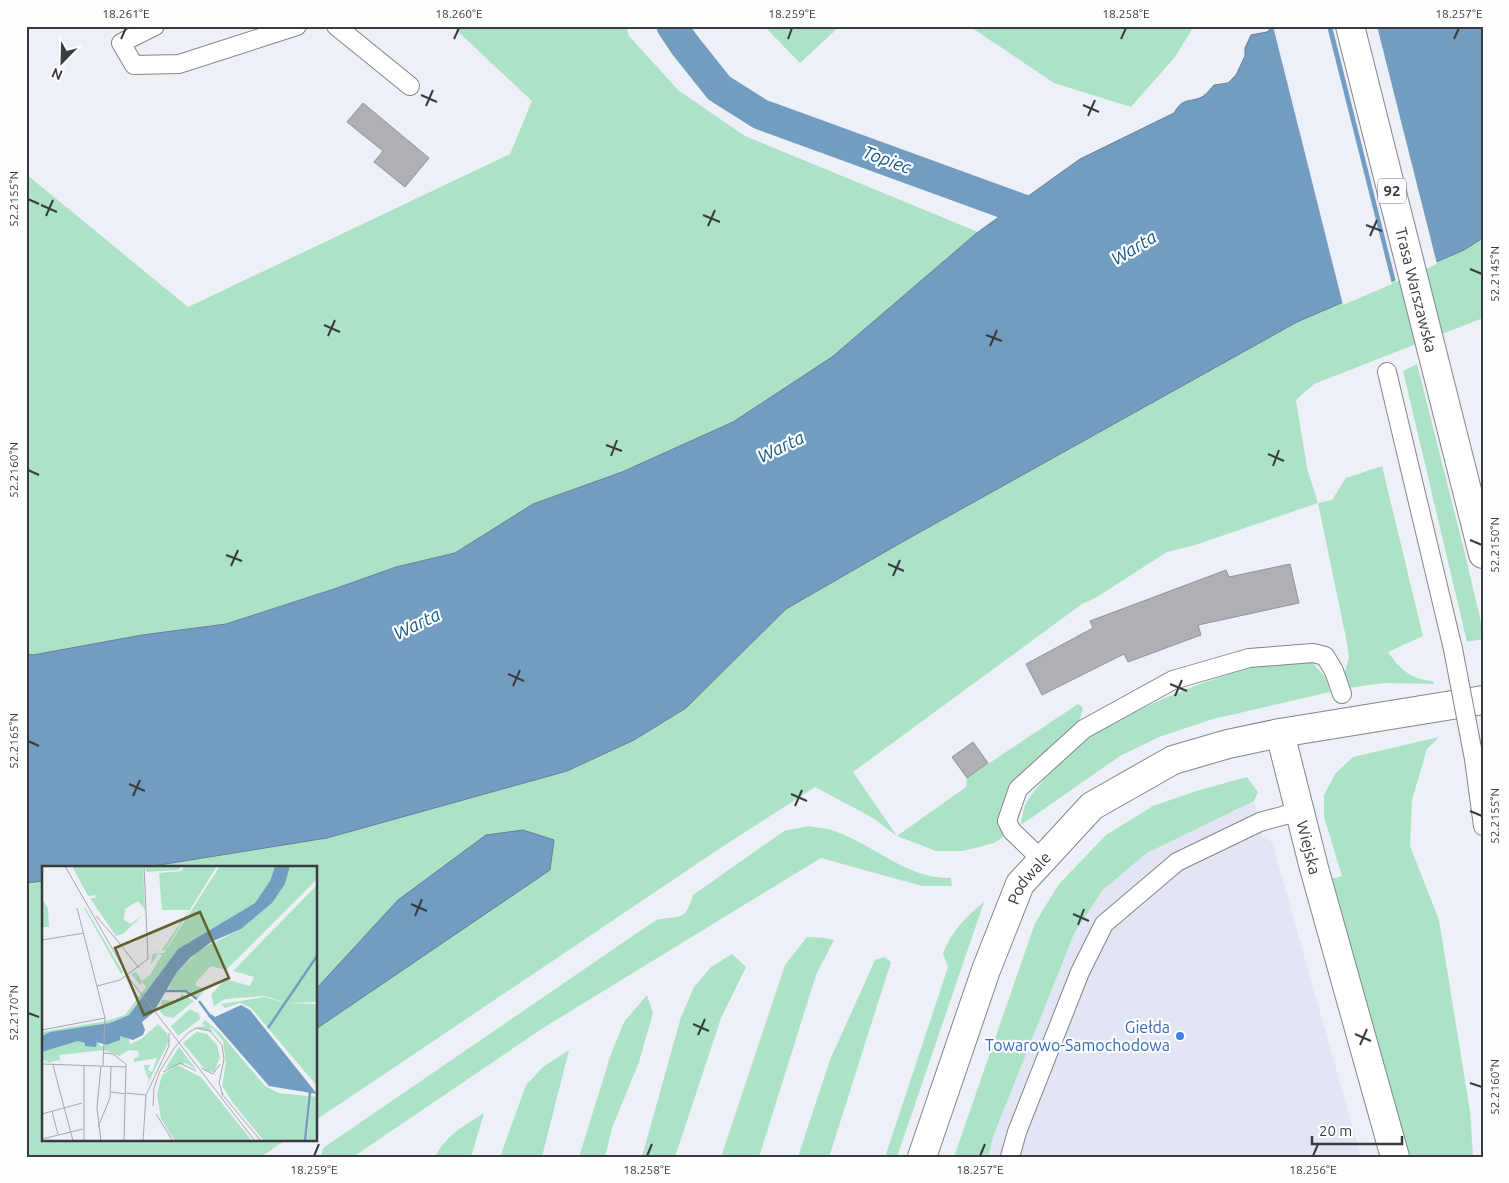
<svg xmlns="http://www.w3.org/2000/svg" width="1509" height="1183" font-family="Ubuntu,sans-serif">
	<style>
		.built { fill: #e2e6f4 }
		.green { fill: #ace3c7 }
		.water { fill: #739dc0; stroke: #628099 }
		.pier { fill: #eef0f7 }
		.lines { fill: none; stroke-linecap: round; stroke-linejoin: round }
		.canal { stroke: #739dc0; stroke-width: 31 }
		.building { fill: #aeb0b6; stroke: #919399 }
		.lane-casing { stroke: #83858a; stroke-width: 20 }
		.street-casing { stroke: #83858a; stroke-width: 30 }
		.primary-casing { stroke: #83858a; stroke-width: 30 }
		.lane { stroke: #fff; stroke-width: 18 }
		.street { stroke: #fff; stroke-width: 28 }
		.primary { stroke: #fff; stroke-width: 28 }
		.lane-bridge-casing { stroke: #83858a; stroke-width: 20; stroke-linecap: butt }
		.lane-bridge { stroke: #fff; stroke-width: 18 }
		.ticks { fill: none; stroke: #3a3b3e; stroke-width: 2 }
		.shop-dot { fill: #3f7fe0; stroke: #fdfeff; stroke-width: 2 }
		.labels { text-anchor: middle; stroke-width: 4.5; stroke-linejoin: round; paint-order: stroke }
		.shield { fill: #fdfeff; stroke: #747678; stroke-width: 1 }
		.shield-label { font-size: 15px; font-weight: bold; fill: #3a3b3e }
		.street-label { font-size: 16px; fill: #3a3b3e; stroke: #fdfeff }
		.shop-label { font-size: 16px; fill: #366cbe; stroke: #fdfeff; text-anchor: end }
		.water-label { font-size: 18px; font-style: italic; fill: #135786; stroke: #fdfeff }
		.inset-river { fill: none; stroke: #739dc0; stroke-width: 2.5 }
		.inset-road { fill: none; stroke: #a6a8ad; stroke-width: 1 }
		.view { fill: #62602c; fill-opacity: 0.15; stroke: #62602c; stroke-width: 2.5 }
		.inset-edge { fill: none; stroke: #3a3b3e; stroke-width: 2.5 }
		.neatline { fill: none; stroke: #3a3b3e; stroke-width: 2 }
		.ticks-label { font-size: 12px; text-anchor: middle; fill: #3a3b3e }
	</style>
	<rect width="100%" height="100%" fill="#eef0f7"/>
	<!-- built -->
	<polygon class="built" points="1254,801 1263,837 1272,842 1361,1157 988,1157 993,1137 1074,934 1102,891 1147,853"/>
	<!-- green -->
	<g class="green">
		<polygon points="452,26 626,26 629,36 678,90 745,136 978,232 832,357 733,422 622,472 533,504 455,553 396,567 337,588 226,624 142,635 33,655 26,653 26,174 188,307 510,154 532,101"/>
		<polygon points="764,26 840,26 800,63"/>
		<polygon points="969,26 1194,26 1175,57 1131,107 1054,83"/>
		<path d="M1483 238V318L1314 384 1296 400 1307 468 1318 503 1332 500 1346 478 1382 466 1423 636 1388 652C1399 668 1411 680 1433 681L1434 684 1385 683 1347 688 1344 676 1349 657 1346 638 1318 503 1195 545 1167 552 1097 597 1082 604 853 772 897 836 966 787 967 778 1078 704 1083 708 1078 726 1012 784 1004 801 1000 821 1003 837 994 843 975 848 962 851H936L897 836 873 818 815 787 716 851 316 1120V867H147L327 838 567 771 634 740 686 708 786 609 904 541 1297 322 1464 250Z"/>
		<polygon points="1417,364 1465,554 1483,631 1483,639 1467,642 1403,371"/>
		<path d="M1282 660H1310L1326 678 1330 692 1213 719 1159 737 1120 756 1021 825C1023 802 1030 797 1044 779 1057 764 1071 747 1087 736 1101 726 1119 719 1135 712 1185 688 1228 672 1282 660Z"/>
		<polygon points="1439,737 1427,749 1412,800 1410,846 1439,920 1470,1111 1473,1157 1410,1157 1331,879 1342,876 1324,817 1324,795 1335,774 1353,757"/>
		<polygon points="1247,777 1258,792 1254,801 1147,853 1102,891 1074,934 993,1137 988,1157 954,1157 1035,923 1059,884 1106,835 1153,806 1196,791"/>
		<path d="M809 826C815 827 821 828 828 829 871 841 904 879 951 878L952 886H922L821 858 543 1028 353 1157H321L323 1148 656 920C680 914 684 924 693 895L784 831Z"/>
		<polygon points="44,881 44,1139 287,1139 261,1157 26,1157 26,883"/>
		<path d="M984 902 897 1157H885L948 967 943 954C951 931 966 917 984 902Z"/>
		<polygon points="807,937 826,938 834,940 816,975 759,1157 721,1157 785,965"/>
		<polygon points="732,954 746,967 721,1018 675,1157 642,1157 681,1017 694,987 711,967"/>
		<polygon points="884,957 891,962 829,1157 798,1157 830,1060 875,960"/>
		<polygon points="647,995 653,1013 639,1062 612,1128 605,1157 579,1157 611,1054 624,1022"/>
		<polygon points="569,1050 542,1157 500,1157 526,1085 543,1067"/>
		<path d="M484 1113 471 1157H435C445 1136 465 1125 484 1113Z"/>
	</g>
	<!-- water -->
	<g class="water">
		<path d="M1273 26H1483V238L1464 250 1297 322 904 541 786 609 686 708 634 740 567 771 327 838 147 867H44V881L26 883V654L33 655 142 635 226 624 337 588 396 567 455 553 533 504 622 472 733 422 832 357 978 232 1080 159 1174 113C1183 97 1189 103 1202 97 1207 94 1211 88 1214 85L1228 83 1236 75 1245 56V48L1251 35 1267 32Z"/>
		<polygon points="523,830 554,840 550,870 316,1029 316,989 398,900 486,835"/>
	</g>
	<!-- pier -->
	<g class="pier">
		<polygon points="1273,26 1327,26 1392,284 1343,305"/>
		<polygon points="1332,26 1377,26 1437,264 1396,282"/>
	</g>
	<g class="lines">
		<!-- canal -->
		<polyline class="canal" points="672,26 684,44 719,88 760,114 1054,221"/>
	</g>
	<!-- building -->
	<g class="building">
		<polygon points="363,103 429,158 405,187 374,162 383,151 347,122"/>
		<polygon points="1290,564 1299,603 1198,625 1201,635 1128,662 1124,654 1042,695 1026,664 1093,628 1090,621 1226,570 1229,577"/>
		<polygon points="973,742 988,763 967,778 952,757"/>
	</g>
	<g class="lines">
		<defs>
			<g id="lane">
				<polyline points="155,26 121,43 134,65 179,64 297,26"/>
				<polyline points="336,26 410,86"/>
				<polyline points="1387,372 1453,649"/>
				<polyline points="1474,759 1483,826"/>
				<polyline points="1042,860 1012,831 1007,821 1018,789 1084,729 1173,680 1249,658 1313,653 1325,656 1334,671 1342,694"/>
				<polyline points="1010,1157 1017,1132 1080,972 1104,924 1177,862 1260,822 1300,811"/>
			</g>
			<g id="street">
				<path id="s1" d="M1280 733 1314 868 1395 1157"/>
				<path id="s2" d="M922 1157 986 970 1020 884 1092 806 1173 760 1228 744 1280 733 1483 700"/>
			</g>
			<g id="primary">
				<path id="s3" d="M1350 26 1483 554"/>
			</g>
		</defs>
		<!-- lane casing -->
		<use href="#lane" class="lane-casing"/>
		<!-- street casing -->
		<use href="#street" class="street-casing"/>
		<!-- primary casing -->
		<use href="#primary" class="primary-casing"/>
		<!-- lane -->
		<use href="#lane" class="lane"/>
		<!-- street -->
		<use href="#street" class="street"/>
		<!-- primary -->
		<use href="#primary" class="primary"/>
		<defs>
			<polyline id="lane-bridge" points="1453,649 1474,759"/>
		</defs>
		<!-- lane-bridge casing -->
		<use href="#lane-bridge" class="lane-bridge-casing"/>
		<!-- lane-bridge -->
		<use href="#lane-bridge" class="lane-bridge"/>
	</g>
	<!-- ticks -->
	<path class="ticks" d="M121 39 126 28M454 39 459 28M788 39 792 28M1121 39 1126 28M1454 39 1459 28M421 95 437 102M1083 105 1099 112M426 106 433 90M1088 116 1095 100M28 199 39 204M41 205 57 212M703 215 720 222M46 216 53 200M1366 225 1382 231M708 226 715 210M1370 236 1377 220M1470 269 1482 274M324 325 340 332M986 335 1002 341M328 336 335 320M990 346 997 330M606 445 622 451M1268 454 1284 461M611 456 617 440M1273 466 1279 450M28 470 39 475M1470 540 1482 545M226 555 242 561M888 564 904 571M231 566 238 550M893 576 900 560M508 674 524 681M1170 684 1187 691M513 686 520 670M1175 696 1182 680M28 741 39 746M129 784 145 791M791 794 807 801M133 796 140 780M795 806 802 790M1470 811 1482 816M411 904 427 911M1073 914 1089 921M415 916 422 899M1078 925 1084 909M28 1013 39 1017M693 1024 709 1031M1355 1034 1371 1041M698 1035 705 1019M1360 1045 1367 1029M1470 1083 1482 1087M314 1156 319 1144M647 1156 652 1144M980 1156 985 1144M1313 1156 1318 1144"/>
	<!-- markers -->
	<circle class="shop-dot" cx="1180" cy="1036" r="5"/>
	<g class="labels">
		<!-- shield labels -->
		<rect class="shield" x="1378" y="178.5" width="28" height="25" rx="4"/>
		<g class="shield-label">
			<text x="1392" y="196">92</text>
		</g>
		<!-- street labels -->
		<g class="street-label">
			<text dy="6" stroke="none"><textPath href="#s3" startOffset="272">Trasa Warszawska</textPath></text>
			<text dy="6" stroke="none"><textPath href="#s1" startOffset="118">Wiejska</textPath></text>
			<text dy="6" stroke="none"><textPath href="#s2" startOffset="300">Podwale</textPath></text>
		</g>
		<!-- shop labels -->
		<g class="shop-label">
			<text x="1170" y="1033">Giełda<tspan x="1170" dy="18">Towarowo-Samochodowa</tspan></text>
		</g>
		<!-- water labels -->
		<g class="water-label">
			<text transform="translate(887 160) rotate(20)" y="6">Topiec</text>
			<text transform="translate(1134 248) rotate(-31)" y="6">Warta</text>
			<text transform="translate(781 447) rotate(-26)" y="6">Warta</text>
			<text transform="translate(417 624) rotate(-26)" y="6">Warta</text>
		</g>
	</g>
	<!-- overview -->
	<g transform="translate(42 866)">
		<rect width="275" height="275" fill="#eef0f7"/>
		<path d="M30 0H101L103 44 96 35 83 43 82 54 89 58 102 48 81 68 74 70 48 32H54L53 29 46 30ZM103 0H141L136 4 104 6ZM143 0H175L123 84 112 86 120 84 147 44H120L117 7 139 5ZM178 0H233L228 15 213 37 136 83 87 149 68 157 0 170V166L64 155 83 149 104 121 100 116 98 119 89 108 94 106 100 115 108 109 120 89 116 87 109 99 110 89 114 87H122ZM248 0H275V13L184 104 169 100 154 116V120L164 123 156 132 146 124 126 123 135 106 159 83 199 63 226 40 243 18ZM275 19V136L245 137 223 130 183 133 172 140 169 129 183 113 208 120 212 111 191 105ZM0 32 6 43 7 61H0ZM42 42 44 43 81 106 79 108ZM140 128 152 135 131 152 122 150 118 145 120 134 136 135ZM223 131 244 137 275 138V220L209 142 198 137 183 142 179 138ZM148 143 157 148 158 153 136 170 129 160ZM163 154 178 167 223 220 237 227 266 230 262 275H222L191 237 180 220 184 197 181 175 171 163 167 161 177 172 171 166 150 162 163 160 160 157ZM116 158 125 167 127 175 104 221 107 213 103 206 109 207 103 205 102 199H108L106 204 110 206 115 192 92 196V192L97 191 96 185 87 184 77 190 62 184 27 188 17 189 19 198 17 194 6 197 4 193V197L0 191V186L36 175 43 177V180L57 176 58 180H63L70 174 76 175 78 170H86L88 178 99 173ZM155 166 165 168 175 179 178 191 172 206 164 205 141 177ZM137 181 154 203 143 197 123 203ZM135 199 159 211 210 275H134L129 269 119 253 115 228 120 209ZM269 230 275 231V275H265Z" fill="#ace3c7"/>
		<path d="M233 0H248L243 18 230 37 199 63 169 76 148 92 135 106 111 147 100 156 103 164 101 169 91 174 78 170V174L64 179 55 176 54 181 43 180V177L36 175 0 186V170L8 166 68 157 87 149 136 83 213 37 228 15ZM199 139 208 144 275 228 227 220 166 150 169 148 173 151Z" fill="#739dc0"/>
		<path class="inset-river" d="M123 125H144L155 133M157 135 168 150M226 162 275 90M263 275 268 226"/>
		<path class="inset-road" d="M23 0 87 112 213 275M35 42 63 152 61 200M54 50 74 73M74 73 97 102M0 74 42 67M55 120 78 114 106 93 102 0M0 164 63 152M62 187 71 188 84 198 82 275M0 198 84 201M11 199 31 275M159 202 171 208 178 198M121 206 138 197 154 205M69 226 84 228M84 227 104 229 101 275M179 227 219 275M104 229 127 180V167M111 240 112 222 118 205 133 181 147 166 155 162 168 165 180 179 182 193 177 217 181 229M10 245 16 269M0 248 40 237M114 248 131 275M56 261 68 232 69 201M0 273 41 263M42 275V199M59 275 55 242 59 200"/>
		<path class="view" d="M158 46 187 112 102 149 73 82Z"/>
		<rect width="275" height="275" class="inset-edge"/>
	</g>
	<!-- border -->
	<rect width="1509" height="1183" fill="none" stroke="#fdfeff" stroke-width="55"/>
	<!-- north arrow -->
	<g transform="translate(62 62) rotate(203)" stroke="#fdfeff" stroke-width="4" paint-order="stroke">
	<path d="M0-4L9 19L0 12L-9 19Z" fill="#3a3b3e"/>
	<text y="-8" font-size="14" font-weight="bold" text-anchor="middle" fill="#3a3b3e">N</text>
	</g>
	<!-- scale -->
	<path d="M1312 1136v8h90v-8" fill="none" stroke="#3a3b3e" stroke-width="2.5"/>
	<text x="1319" y="1136" font-size="15" fill="#3a3b3e" stroke="#fdfeff" stroke-width="4" paint-order="stroke">20 m</text>
	<rect x="28" y="28" width="1454" height="1128" class="neatline"/>
	<g class="ticks-label">
		<text x="126" y="18">18.261°E</text>
		<text x="459" y="18">18.260°E</text>
		<text x="792" y="18">18.259°E</text>
		<text x="1126" y="18">18.258°E</text>
		<text x="1459" y="18">18.257°E</text>
		<text transform="translate(14 199) rotate(-90)" y="4">52.2155°N</text>
		<text transform="translate(1495 274) rotate(-90)" y="4">52.2145°N</text>
		<text transform="translate(14 470) rotate(-90)" y="4">52.2160°N</text>
		<text transform="translate(1495 545) rotate(-90)" y="4">52.2150°N</text>
		<text transform="translate(14 741) rotate(-90)" y="4">52.2165°N</text>
		<text transform="translate(1495 816) rotate(-90)" y="4">52.2155°N</text>
		<text transform="translate(14 1013) rotate(-90)" y="4">52.2170°N</text>
		<text transform="translate(1495 1087) rotate(-90)" y="4">52.2160°N</text>
		<text x="314" y="1174">18.259°E</text>
		<text x="647" y="1174">18.258°E</text>
		<text x="980" y="1174">18.257°E</text>
		<text x="1313" y="1174">18.256°E</text>
	</g>
</svg>
